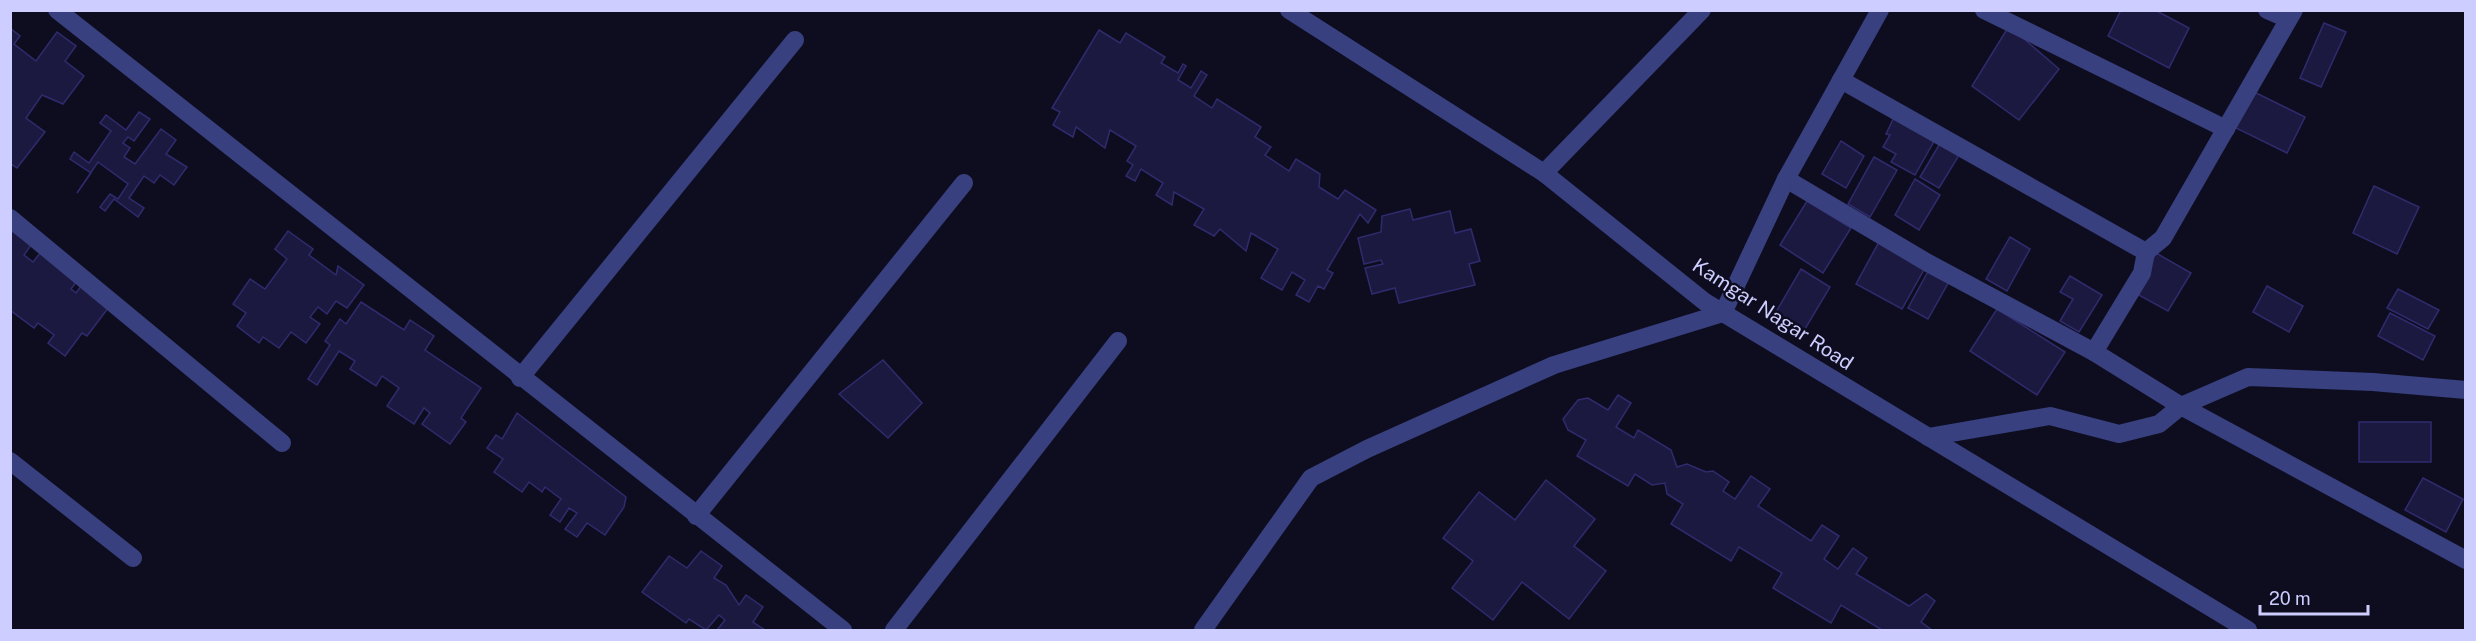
<svg xmlns="http://www.w3.org/2000/svg" width="2476" height="641" font-family="'Public Sans',sans-serif">
	<style>
		.building { fill: #1c1941; stroke: #2f2b6d; stroke-width: 1.5 }
		.lines { fill: none; stroke-linecap: round; stroke-linejoin: round }
		.minor { stroke: #38407f; stroke-width: 18 }
		.labels { text-anchor: middle; stroke-width: 5; stroke-linejoin: round; paint-order: stroke }
		.street-label { font-size: 20px; fill: #cdceff; stroke: #0e0d20 }
	</style>
	<rect width="100%" height="100%" fill="#0e0d20"/>
	<!-- building -->
	<g class="building">
		<polygon points="2121,10 2155,10 2189,28 2169,68 2108,36"/>
		<polygon points="2324,23 2346,32 2321,87 2300,78"/>
		<polygon points="2009,26 2059,69 2019,120 1972,86"/>
		<polygon points="10,28 20,36 14,44 36,61 57,32 76,46 65,61 84,76 63,104 42,95 26,118 45,132 17,168 10,163"/>
		<polygon points="1099,30 1120,43 1126,33 1165,57 1161,63 1178,73 1183,64 1186,66 1178,80 1191,88 1201,71 1207,75 1194,96 1212,108 1217,99 1261,127 1255,137 1271,147 1265,155 1289,171 1296,159 1320,174 1319,187 1338,199 1345,190 1376,210 1368,223 1360,214 1327,270 1333,273 1324,289 1318,286 1309,302 1296,295 1305,280 1292,272 1282,290 1261,278 1278,249 1251,233 1246,251 1220,229 1214,236 1194,225 1204,209 1174,192 1172,205 1156,195 1163,183 1141,169 1135,181 1126,176 1133,165 1127,161 1136,146 1110,130 1105,148 1076,127 1073,137 1053,125 1060,112 1052,108"/>
		<polygon points="2254,92 2305,117 2287,153 2236,128"/>
		<polygon points="139,112 150,119 134,141 128,137 123,143 130,148 124,157 135,164 161,129 176,140 166,154 187,167 174,185 160,175 154,183 144,176 129,198 144,208 138,217 114,199 105,211 100,207 110,194 118,199 128,184 98,162 77,193 91,173 70,159 74,152 89,163 111,131 100,123 106,115 126,130"/>
		<polygon points="1896,113 1937,136 1915,175 1891,162 1896,154 1883,147 1890,135 1886,134"/>
		<polygon points="1942,140 1961,152 1939,188 1920,177"/>
		<polygon points="1841,141 1864,156 1846,188 1822,174"/>
		<polygon points="1874,157 1897,170 1870,217 1848,204"/>
		<polygon points="1915,179 1940,195 1919,230 1895,215"/>
		<polygon points="2374,186 2419,207 2397,254 2353,233"/>
		<polygon points="1807,201 1851,228 1823,273 1780,245"/>
		<polygon points="1410,209 1413,220 1450,211 1455,233 1471,229 1480,261 1469,264 1475,285 1399,303 1395,288 1372,294 1365,268 1383,264 1381,260 1364,264 1358,238 1381,232 1382,216"/>
		<polygon points="10,230 31,245 24,255 33,262 40,253 77,281 71,289 76,293 84,282 112,303 87,336 82,333 65,356 48,343 54,335 38,323 34,328 10,310"/>
		<polygon points="288,231 313,249 309,255 336,275 338,266 364,285 347,308 336,301 327,314 318,307 310,317 320,324 306,343 291,332 279,348 263,337 259,343 237,326 246,313 233,304 250,279 265,289 287,259 275,249"/>
		<polygon points="2010,237 2030,249 2007,291 1986,279"/>
		<polygon points="1880,240 1926,266 1902,309 1856,284"/>
		<polygon points="2156,253 2191,273 2168,311 2135,293"/>
		<polygon points="1931,266 1951,278 1928,319 1908,308"/>
		<polygon points="1801,269 1830,287 1802,334 1773,317"/>
		<polygon points="2070,276 2102,295 2079,332 2060,321 2073,299 2060,292"/>
		<polygon points="2267,286 2303,306 2289,332 2253,312"/>
		<polygon points="2398,289 2439,310 2428,329 2387,308"/>
		<polygon points="361,302 404,330 410,320 434,336 425,350 481,388 461,418 466,422 450,444 422,424 430,413 424,408 414,424 387,406 399,388 382,376 376,386 350,369 355,361 339,351 317,385 308,379 330,345 325,341 340,319 346,324"/>
		<polygon points="1997,309 2065,352 2037,395 1970,351"/>
		<polygon points="2390,313 2435,336 2423,360 2378,336"/>
		<polygon points="883,360 922,403 888,438 839,394"/>
		<polygon points="1618,395 1631,403 1616,427 1634,438 1638,430 1671,450 1677,467 1687,464 1706,472 1713,471 1729,482 1723,491 1735,499 1751,476 1770,489 1758,506 1811,541 1822,525 1839,536 1824,559 1838,569 1853,548 1867,558 1856,574 1909,606 1926,594 1935,601 1921,622 1932,630 1882,630 1841,605 1831,623 1773,588 1782,573 1739,547 1731,561 1671,524 1683,504 1667,494 1665,483 1652,485 1635,474 1628,486 1577,456 1586,440 1568,430 1563,419 1578,400 1588,398 1608,410"/>
		<polygon points="517,413 626,497 624,507 605,535 587,523 577,537 565,529 577,513 569,508 560,522 550,515 561,499 545,487 542,492 529,482 522,492 494,472 503,459 487,448 496,435 502,439"/>
		<rect x="2359" y="422" width="72" height="40"/>
		<polygon points="2423,478 2463,499 2446,532 2405,510"/>
		<polygon points="1546,480 1595,519 1574,546 1606,571 1569,619 1522,582 1493,620 1452,588 1473,561 1443,538 1479,492 1515,520"/>
		<polygon points="701,551 722,566 714,578 726,585 739,605 746,595 763,607 753,622 765,630 717,630 725,620 719,615 706,630 689,619 686,623 642,592 669,556 687,568"/>
	</g>
	<g class="lines">
		<!-- minor -->
		<g class="minor">
			<polyline points="57,10 843,630"/>
			<polyline points="1289,10 1544,173 1705,302 2248,630"/>
			<polyline points="1984,10 2226,129"/>
			<polyline points="2267,10 2288,19"/>
			<polyline points="1841,80 2146,252"/>
			<polyline points="1544,173 1702,10"/>
			<polyline points="1786,179 1928,263 2094,352 2181,406 2248,377 2373,382 2466,390"/>
			<polyline points="10,218 282,443"/>
			<polyline points="2094,352 2142,273 2146,252 2163,238 2294,10"/>
			<polyline points="520,378 795,40"/>
			<polyline points="1928,437 2050,416 2119,434 2159,424 2181,406 2466,560"/>
			<polyline points="10,461 133,558"/>
			<polyline points="696,516 964,183"/>
			<polyline points="894,630 1118,341"/>
			<polyline points="1203,630 1311,478 1367,449 1554,365 1723,313 1786,179 1880,10"/>
		</g>
	</g>
	<g class="labels">
		<!-- street labels -->
		<g class="street-label">
			<text transform="translate(1773 314) rotate(33)" y="7">Kamgar Nagar Road</text>
		</g>
	</g>
	<!-- border -->
	<rect width="2476" height="641" fill="none" stroke="#cdceff" stroke-width="24"/>
	<!-- scale -->
	<path d="M2260 605v9h108v-9" fill="none" stroke="#cdceff" stroke-width="3"/>
	<text x="2269" y="605" font-size="18" fill="#cdceff" stroke="#0e0d20" stroke-width="4.5" paint-order="stroke">20 m</text>
</svg>
